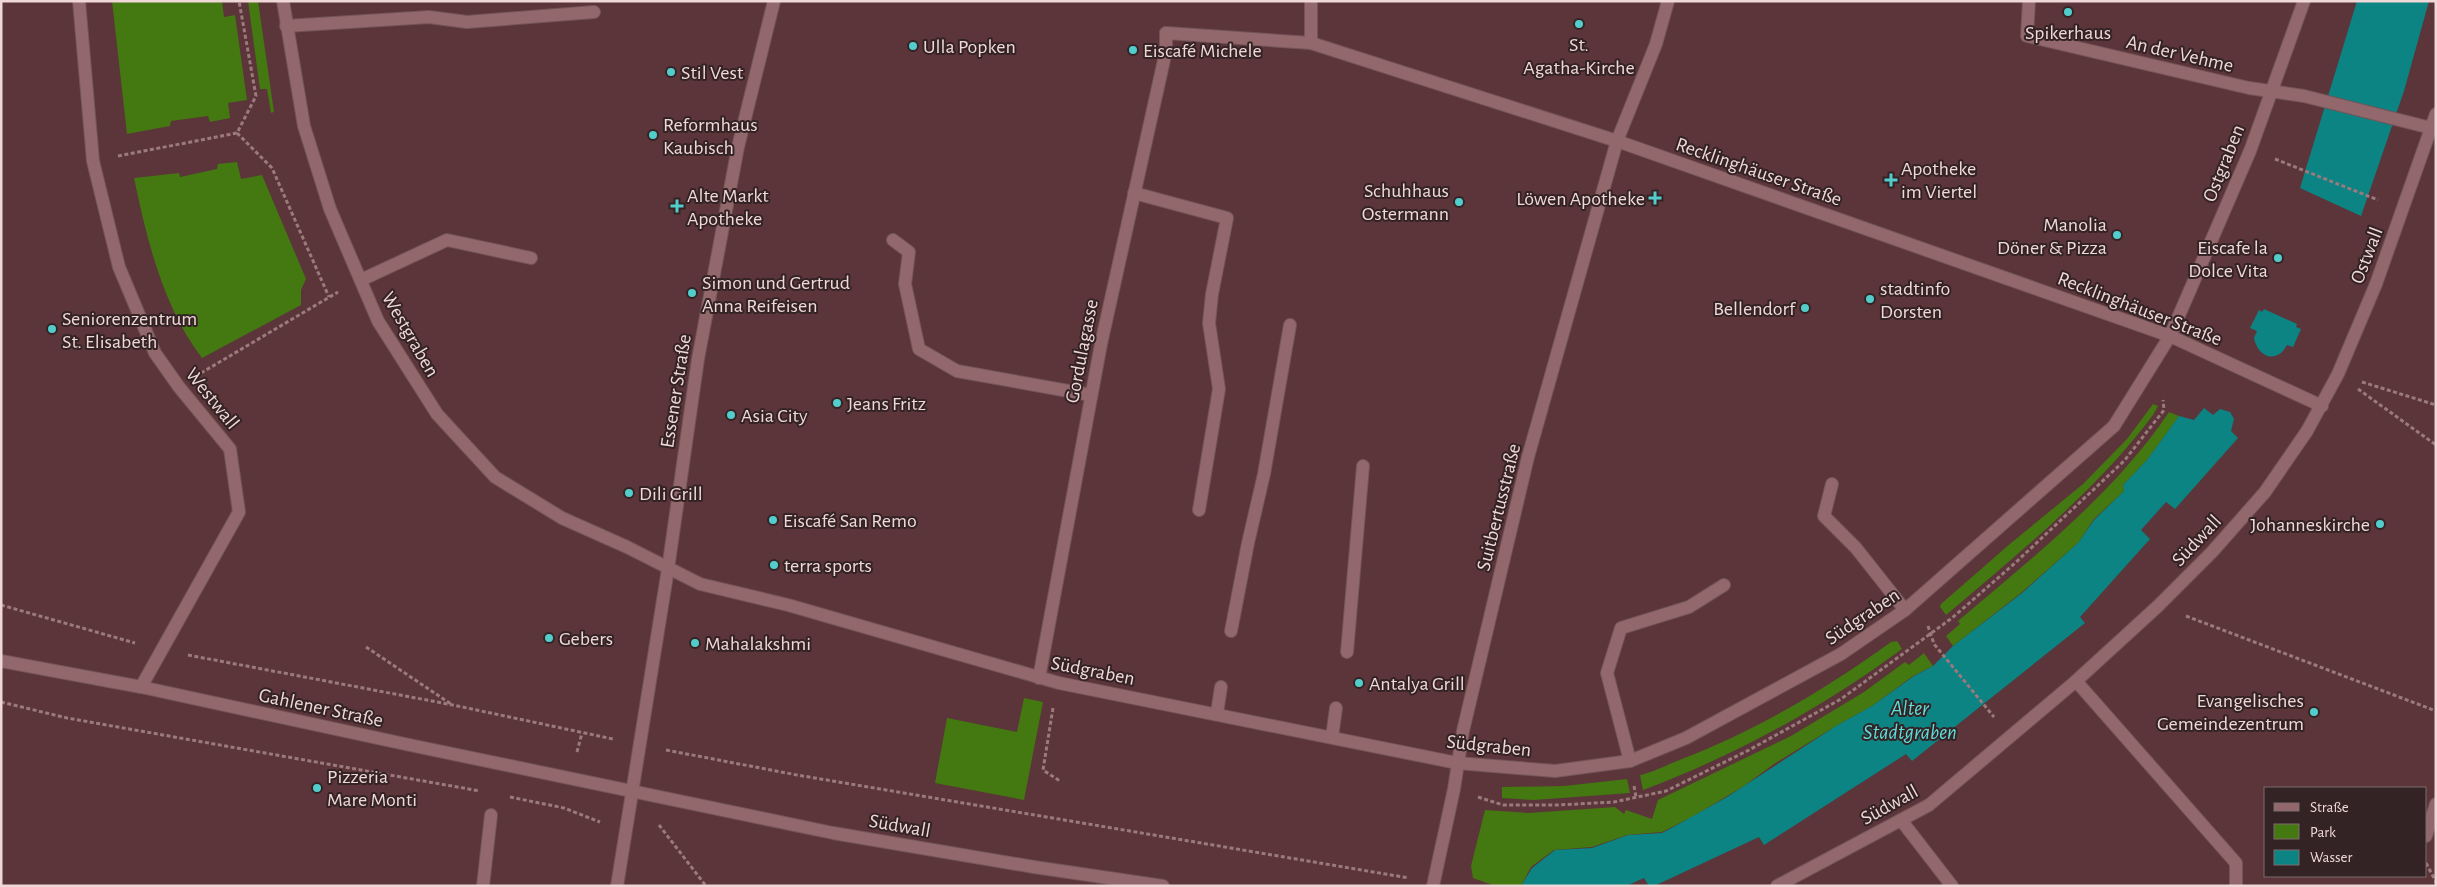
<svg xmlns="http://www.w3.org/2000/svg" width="2437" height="887" font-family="'Alegreya Sans',sans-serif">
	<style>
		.green { fill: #447811 }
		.water { fill: #0b8483 }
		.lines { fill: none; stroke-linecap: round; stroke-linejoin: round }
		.service-casing { stroke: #735458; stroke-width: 14 }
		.pedestrian-casing { stroke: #735458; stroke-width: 14 }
		.minor-casing { stroke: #735458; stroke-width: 14 }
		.secondary-casing { stroke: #735458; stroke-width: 14 }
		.path { stroke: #9a7a7d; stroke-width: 3; stroke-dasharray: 4 2.5; stroke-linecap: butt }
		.service { stroke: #92686c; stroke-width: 12 }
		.pedestrian { stroke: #92686c; stroke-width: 12 }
		.minor { stroke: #92686c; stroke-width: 12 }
		.secondary { stroke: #92686c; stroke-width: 12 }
		.poi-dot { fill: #53cdcb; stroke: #342324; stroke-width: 2 }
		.labels { text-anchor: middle; stroke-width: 4; stroke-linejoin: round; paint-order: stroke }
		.poi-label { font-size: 20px; fill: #f0d8d9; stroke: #342324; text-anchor: start }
		.street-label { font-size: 20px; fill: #f0d8d9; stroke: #342324 }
		.water-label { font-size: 21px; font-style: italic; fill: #5fdddb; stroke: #342324 }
	</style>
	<rect width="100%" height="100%" fill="#5b3539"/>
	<!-- green -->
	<g class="green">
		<polygon points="112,1 222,1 224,17 235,15 247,100 228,103 230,118 210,122 208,116 171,121 170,126 127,134"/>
		<polygon points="248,1 258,1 274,112 271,113 267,89 260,89"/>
		<path d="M237 162 241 179 262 175 306 279 301 290V305L202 358C163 307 147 240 134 178L179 173 180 177 217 169 218 164Z"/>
		<path d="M2153 404 2158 406 2153 415C2096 491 2019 553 1946 615L1940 607 1941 604 2011 543 2083 484 2127 439Z"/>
		<path d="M2169 412 2179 416 2147 460 2123 485 2124 491 2094 519 2078 543 2021 593 1953 646 1946 636 1960 624 1958 621C2033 557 2114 494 2169 412Z"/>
		<path d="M1897 641 1902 649C1822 708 1736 755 1643 790L1640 775C1655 772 1668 764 1682 759 1757 730 1826 689 1891 642Z"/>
		<polygon points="1924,653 1933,666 1913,676 1872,706 1836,726 1774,764 1744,786 1692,817 1662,832 1627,835 1592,847 1554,850 1531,867 1521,886 1495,886 1473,878 1471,866 1485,810 1528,813 1615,807 1624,814 1626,810 1652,819 1658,800 1791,736 1864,692 1905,662 1909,665"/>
		<polygon points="1024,698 1043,702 1024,800 935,783 947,718 1017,732"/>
		<polygon points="1627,779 1630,793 1534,800 1502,798 1502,787 1564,786"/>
	</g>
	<!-- water -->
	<g class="water">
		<polygon points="2357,1 2429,1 2404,91 2361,216 2300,188"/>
		<path d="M2264 309 2297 324 2296 327 2301 329 2293 347 2287 345C2277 364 2258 358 2254 338L2257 331 2250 328 2259 310 2262 312Z"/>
		<polygon points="2204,408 2213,415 2220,409 2230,412 2234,419 2231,431 2238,438 2175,509 2166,502 2141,530 2150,539 2080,617 2085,623 1912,761 1906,754 1764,845 1759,837 1654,886 1649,886 1644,878 1626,886 1521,886 1532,868 1555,850 1592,848 1628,835 1662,833 1677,825 1727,797 1836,726 1872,706 1914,676 1933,666 1953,646 2022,593 2078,543 2094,520 2124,491 2123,485 2147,460 2179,416 2194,420"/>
	</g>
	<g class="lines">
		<defs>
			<g id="service">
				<polyline points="286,26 429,17 467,22 594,12"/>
				<polyline points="1134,193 1227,218 1212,294 1209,323 1219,389 1199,510"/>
				<polyline points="893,240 909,252 905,284 919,349 957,371 1091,395"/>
				<polyline points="361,280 447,240 531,258"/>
				<polyline points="1832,484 1824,516 1856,548 1905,610"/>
				<polyline points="1231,631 1248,543 1264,474 1290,325"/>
				<polyline points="1347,652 1363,466"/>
				<polyline points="2076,681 2236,863 2236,886"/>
				<polyline points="1217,713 1221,687"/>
				<polyline points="1332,737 1336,708"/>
				<polyline points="1630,761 1607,673 1621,628 1689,607 1724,585"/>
				<polyline points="1901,820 1952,886"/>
			</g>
			<g id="pedestrian">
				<polyline points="1166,33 1311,43 1617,141 2170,336 2322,406"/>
				<polyline points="1311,43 1311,1"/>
				<polyline points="1617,141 1656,44 1668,1"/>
				<polyline points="2114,426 2170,336 2190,290"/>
				<polyline points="2307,431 2338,374 2376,284"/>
				<polyline points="668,569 698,359 738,147 774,1"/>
			</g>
			<g id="minor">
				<polyline points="79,1 93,161 119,267 155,353 179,387 230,449 239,512 141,687"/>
				<polyline points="283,1 304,126 330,209 378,321 437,414 495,477 562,518 627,547 700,584 788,605 1059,683 1457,763 1555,771 1630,761 1686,738 1841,654 1905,610 2114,426"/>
				<polyline points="2029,1 2027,36 2249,88 2304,96 2431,128"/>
				<polyline points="2376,284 2436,114"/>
				<polyline points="2190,290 2250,151 2304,1"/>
				<polyline points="1039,678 1101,344 1166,51 1166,33"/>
				<polyline points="2426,836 2436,804"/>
				<polyline points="483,886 491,815"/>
				<polyline points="617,886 668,569"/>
				<polyline points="1433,886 1454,789 1463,731 1528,457 1617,141"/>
				<polyline points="1777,886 1929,805 2076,681 2158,606 2212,552 2265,492 2307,431"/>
			</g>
			<polyline id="secondary" points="1,661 141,687 405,744 833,833 1034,867 1163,886"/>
		</defs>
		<!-- service casing -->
		<use href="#service" class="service-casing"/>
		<!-- pedestrian casing -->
		<use href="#pedestrian" class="pedestrian-casing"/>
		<!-- minor casing -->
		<use href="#minor" class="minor-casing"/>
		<!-- secondary casing -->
		<use href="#secondary" class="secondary-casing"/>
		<!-- path -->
		<g class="path">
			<polyline points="237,133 272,168 329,297"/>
			<polyline points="118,156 237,133 256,96 239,1"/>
			<polyline points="2275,159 2378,200"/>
			<polyline points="201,373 338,292"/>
			<polyline points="2362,382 2436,405"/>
			<polyline points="2358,389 2436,445"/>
			<polyline points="1,605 135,643"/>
			<polyline points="2186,616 2436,711"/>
			<polyline points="1928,626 1934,644 1994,717"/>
			<polyline points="366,647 451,704"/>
			<polyline points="188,655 453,705 613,739"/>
			<polyline points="1,702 67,718 480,791"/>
			<polyline points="1053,708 1043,770 1060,781"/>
			<polyline points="666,750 797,775 1409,878"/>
			<polyline points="577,752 582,733"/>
			<polyline points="1634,786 1636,797"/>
			<polyline points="510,797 564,808 600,822"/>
			<polyline points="1478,797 1503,805 1558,805 1614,802 1666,791 1749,750 1841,699 1952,618 2014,564 2124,461 2164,410 2163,400"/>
			<polyline points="659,825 706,886"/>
			<polyline points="2426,863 2436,882"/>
		</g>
		<!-- service -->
		<use href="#service" class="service"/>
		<!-- pedestrian -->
		<use href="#pedestrian" class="pedestrian"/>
		<!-- minor -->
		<use href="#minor" class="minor"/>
		<!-- secondary -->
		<use href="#secondary" class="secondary"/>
	</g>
	<!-- markers -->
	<g class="poi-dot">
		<circle cx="2068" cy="12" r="5"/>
		<circle cx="1579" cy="24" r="5"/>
		<circle cx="913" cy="46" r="5"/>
		<circle cx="1133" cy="50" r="5"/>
		<circle cx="671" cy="72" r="5"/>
		<circle cx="653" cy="135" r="5"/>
		<path d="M1888.5 172.5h5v5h5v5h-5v5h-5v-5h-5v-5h5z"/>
		<path d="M1652.5 190.5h5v5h5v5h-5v5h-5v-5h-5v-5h5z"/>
		<circle cx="1459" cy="202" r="5"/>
		<path d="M674.5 198.5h5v5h5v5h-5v5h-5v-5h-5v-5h5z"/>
		<circle cx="2117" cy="235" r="5"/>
		<circle cx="2278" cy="258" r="5"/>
		<circle cx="692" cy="293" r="5"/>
		<circle cx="1870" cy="299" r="5"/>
		<circle cx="1805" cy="308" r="5"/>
		<circle cx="52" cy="329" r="5"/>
		<circle cx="837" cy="403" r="5"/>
		<circle cx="731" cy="415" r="5"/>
		<circle cx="629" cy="493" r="5"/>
		<circle cx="773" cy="520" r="5"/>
		<circle cx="2380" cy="524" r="5"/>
		<circle cx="774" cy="565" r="5"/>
		<circle cx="549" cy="638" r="5"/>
		<circle cx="695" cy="643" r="5"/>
		<circle cx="1359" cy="683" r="5"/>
		<circle cx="2314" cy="712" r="5"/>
		<circle cx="317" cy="788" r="5"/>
	</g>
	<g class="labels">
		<!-- poi labels -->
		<g class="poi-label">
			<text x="2068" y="39" text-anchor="middle">Spikerhaus</text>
			<text x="1579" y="51" text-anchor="middle">St.<tspan x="1579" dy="23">Agatha-Kirche</tspan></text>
			<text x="923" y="53">Ulla Popken</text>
			<text x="1143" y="57">Eiscafé Michele</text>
			<text x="681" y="79">Stil Vest</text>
			<text x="663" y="131">Reformhaus<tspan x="663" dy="23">Kaubisch</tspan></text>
			<text x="1901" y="175">Apotheke<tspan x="1901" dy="23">im Viertel</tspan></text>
			<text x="1449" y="197" text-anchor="end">Schuhhaus<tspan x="1449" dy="23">Ostermann</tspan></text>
			<text x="687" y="202">Alte Markt<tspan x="687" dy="23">Apotheke</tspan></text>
			<text x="1645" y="205" text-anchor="end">Löwen Apotheke</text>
			<text x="2107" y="231" text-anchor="end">Manolia<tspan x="2107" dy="23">Döner &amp; Pizza</tspan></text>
			<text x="2268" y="254" text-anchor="end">Eiscafe la<tspan x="2268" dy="23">Dolce Vita</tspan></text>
			<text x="702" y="289">Simon und Gertrud<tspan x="702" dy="23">Anna Reifeisen</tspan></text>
			<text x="1880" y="295">stadtinfo<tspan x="1880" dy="23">Dorsten</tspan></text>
			<text x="1795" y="315" text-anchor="end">Bellendorf</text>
			<text x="62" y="325">Seniorenzentrum<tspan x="62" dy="23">St. Elisabeth</tspan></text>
			<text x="847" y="410">Jeans Fritz</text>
			<text x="741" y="422">Asia City</text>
			<text x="639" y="500">Dili Grill</text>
			<text x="783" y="527">Eiscafé San Remo</text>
			<text x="2370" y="531" text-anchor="end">Johanneskirche</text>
			<text x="784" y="572">terra sports</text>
			<text x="559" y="645">Gebers</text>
			<text x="705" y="650">Mahalakshmi</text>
			<text x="1369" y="690">Antalya Grill</text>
			<text x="2304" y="707" text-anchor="end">Evangelisches<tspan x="2304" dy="23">Gemeindezentrum</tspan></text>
			<text x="327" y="783">Pizzeria<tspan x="327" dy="23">Mare Monti</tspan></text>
		</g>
		<!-- street labels -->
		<g class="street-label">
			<text transform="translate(2180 53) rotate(13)" y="7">An der Vehme</text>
			<text transform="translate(2223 163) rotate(-68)" y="7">Ostgraben</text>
			<text transform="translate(1759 171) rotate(19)" y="7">Recklinghäuser Straße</text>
			<text transform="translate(2366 255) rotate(-69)" y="7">Ostwall</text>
			<text transform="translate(2140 308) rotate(21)" y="7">Recklinghäuser Straße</text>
			<text transform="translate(411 334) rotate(60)" y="7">Westgraben</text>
			<text transform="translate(1081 351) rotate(-79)" y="7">Gordulagasse</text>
			<text transform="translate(675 391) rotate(-81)" y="7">Essener Straße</text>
			<text transform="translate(213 398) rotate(51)" y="7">Westwall</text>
			<text transform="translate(1498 507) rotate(-76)" y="7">Suitbertusstraße</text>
			<text transform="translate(2196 540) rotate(-47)" y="7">Südwall</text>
			<text transform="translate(1862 616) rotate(-34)" y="7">Südgraben</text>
			<text transform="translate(1093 670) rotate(11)" y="7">Südgraben</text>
			<text transform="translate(321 707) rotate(12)" y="7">Gahlener Straße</text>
			<text transform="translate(1489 745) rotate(6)" y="7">Südgraben</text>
			<text transform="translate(1889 804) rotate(-29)" y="7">Südwall</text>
			<text transform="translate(900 825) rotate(10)" y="7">Südwall</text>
		</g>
		<!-- water labels -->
		<g class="water-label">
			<text x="1910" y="715">Alter<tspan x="1910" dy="24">Stadtgraben</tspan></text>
		</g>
	</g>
	<!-- border -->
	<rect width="2437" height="887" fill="none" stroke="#f0d8d9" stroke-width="5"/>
	<!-- legend -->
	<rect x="2264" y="787" width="162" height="90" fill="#342324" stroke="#7f6b6c"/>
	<rect x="2274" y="803" width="25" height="8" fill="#92686c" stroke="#7f6b6c"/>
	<text x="2310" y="812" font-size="15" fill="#f0d8d9">Straße</text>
	<rect x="2274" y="824" width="25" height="15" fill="#447811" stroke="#7f6b6c"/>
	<text x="2310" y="837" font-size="15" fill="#f0d8d9">Park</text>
	<rect x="2274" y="850" width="25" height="15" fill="#0b8483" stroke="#7f6b6c"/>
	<text x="2310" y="862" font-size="15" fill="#f0d8d9">Wasser</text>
</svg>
